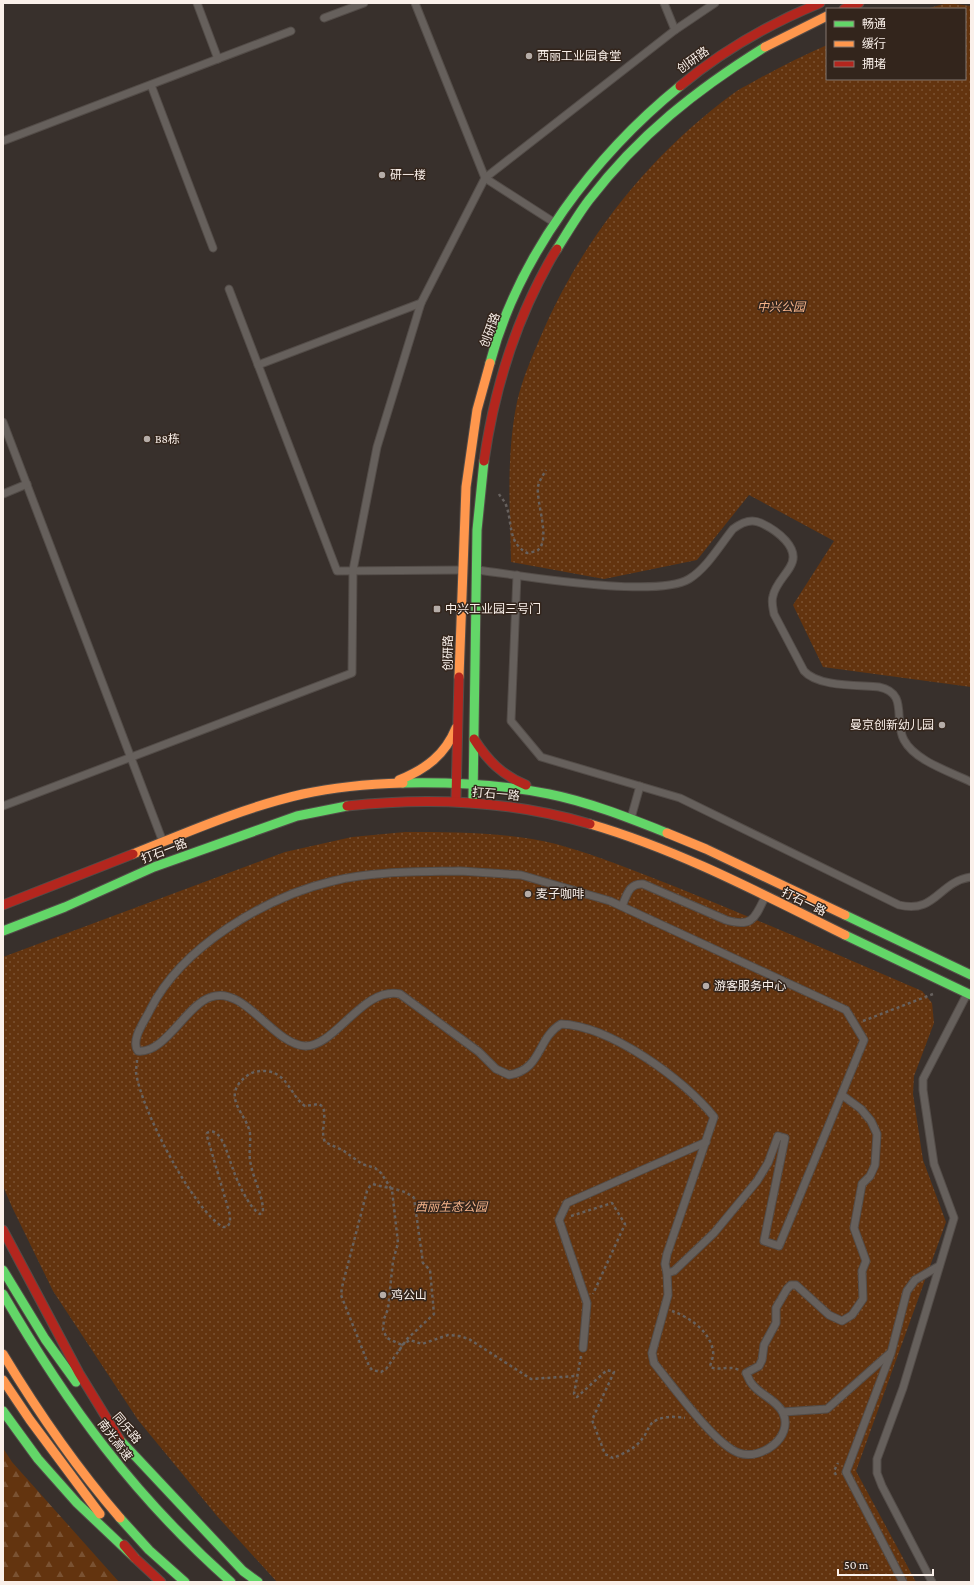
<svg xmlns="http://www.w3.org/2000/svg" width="974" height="1585" font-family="'Crimson Pro','Noto Sans SC',serif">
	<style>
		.forest { fill: url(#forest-firs) }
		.park { fill: url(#park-dots) }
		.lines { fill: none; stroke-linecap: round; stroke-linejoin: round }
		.lane-casing { stroke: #534c48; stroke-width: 9 }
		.fast-casing { stroke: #534c48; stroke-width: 11 }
		.slow-casing { stroke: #534c48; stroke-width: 11 }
		.jam-casing { stroke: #534c48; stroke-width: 11 }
		.path { stroke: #67615e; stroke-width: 2.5; stroke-dasharray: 3 3; stroke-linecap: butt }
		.lane { stroke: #66605c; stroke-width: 7 }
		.fast { stroke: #63d668; stroke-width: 9 }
		.slow { stroke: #ff974d; stroke-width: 9 }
		.jam { stroke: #b3261e; stroke-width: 9 }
		.path-bridge { stroke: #67615e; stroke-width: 2.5; stroke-dasharray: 3 3; stroke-linecap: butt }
		.poi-dot { fill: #b6ada8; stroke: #33251c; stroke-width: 1.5 }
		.labels { text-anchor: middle; stroke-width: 3; stroke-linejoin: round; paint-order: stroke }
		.poi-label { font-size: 12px; fill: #faf0ea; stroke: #33251c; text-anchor: start }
		.street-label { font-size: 12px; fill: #faf0ea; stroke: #33251c }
		.park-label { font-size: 12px; font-style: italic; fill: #f4b289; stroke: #33251c }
	</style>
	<defs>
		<pattern id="forest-firs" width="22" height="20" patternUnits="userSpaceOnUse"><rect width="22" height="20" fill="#63340f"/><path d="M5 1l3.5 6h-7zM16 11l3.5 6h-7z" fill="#7a5232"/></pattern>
		<pattern id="park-dots" width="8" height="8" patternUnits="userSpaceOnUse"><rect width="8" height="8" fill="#63340f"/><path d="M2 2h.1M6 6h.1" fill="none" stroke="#7a5232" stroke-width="1.8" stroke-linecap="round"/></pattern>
	</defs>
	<rect width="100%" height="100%" fill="#38302c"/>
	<!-- forest -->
	<polygon class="forest" points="3,1448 12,1462 119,1582 3,1582"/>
	<!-- park -->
	<g class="park">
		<path d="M947 3 971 6V687L823 667 793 605 834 541 749 495 697 560 604 579 511 562C510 509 506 455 517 402 522 380 531 359 540 338 581 241 649 155 734 93 742 87 752 83 760 78 782 66 804 55 827 45V79H965V9H926Z"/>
		<path d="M405 832C456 832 506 832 556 844 597 855 637 872 676 887 759 920 840 956 922 991L932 1003 934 1023 914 1076 913 1094 923 1160 946 1222 856 1471 916 1582H277L217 1516 138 1420 53 1291 12 1207 3 1186V957L285 852 352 837Z"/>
	</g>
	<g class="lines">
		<defs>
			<g id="lane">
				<polyline points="197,3 218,59"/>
				<polyline points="415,3 485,178 555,223"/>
				<polyline points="664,3 675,30"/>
				<polyline points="324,18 364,3"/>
				<polyline points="151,85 213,248"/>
				<polyline points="3,141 291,31"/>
				<polyline points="229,289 337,571 462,570"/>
				<polyline points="258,365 421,303"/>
				<polyline points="3,422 163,842"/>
				<polyline points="3,494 27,484"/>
				<path d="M477 570C520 575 655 599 689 579 707 568 720 545 733 529 742 522 751 518 761 523 776 530 802 548 790 567 785 576 775 585 773 596 771 602 773 608 774 614L804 671C818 687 858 685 879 687 909 693 893 720 904 740 915 761 951 772 971 782"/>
				<path d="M517 575 511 721 541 757 680 798 899 905C936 914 938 882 971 877"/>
				<polyline points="3,806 352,673 353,570 377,447 421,303 485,178 675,30 715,3"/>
				<polyline points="631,818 640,786"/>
				<path d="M460 871 521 875 610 901 846 1010 864 1040 779 1246 764 1241 785 1138 778 1136 768 1163 757 1181 714 1233 674 1271 667 1273 665 1264 667 1254 714 1117C684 1079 610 1026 561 1024 537 1038 542 1070 509 1075L496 1069 479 1052 400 994C363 986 335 1047 305 1046 273 1044 244 985 211 997 186 1005 165 1054 138 1051 130 1040 145 1021 150 1010 182 946 266 897 333 881 374 871 418 872 460 871Z"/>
				<path d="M622 906C627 895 629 883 643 884L726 920C752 928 755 918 765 897"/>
				<path d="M667 1273 668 1295 652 1353 654 1363C672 1385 715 1445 739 1453 761 1461 794 1437 783 1413 777 1400 760 1395 752 1384 749 1381 748 1376 746 1373L759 1366 762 1360 764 1345 776 1323V1308L787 1289 791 1285H796L829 1315 842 1321 852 1315 863 1299 862 1271 866 1261 854 1228 862 1184 870 1176 875 1165 877 1134 871 1121 861 1109 842 1095"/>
				<polyline points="583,1348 587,1303 559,1220 567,1203 706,1142"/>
				<polyline points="783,1412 827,1409 889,1354"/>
				<polyline points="903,1582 846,1472 891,1353 907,1291 915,1280 939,1266"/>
				<polyline points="932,1582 882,1486 877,1473 877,1459 903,1388 954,1218 934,1164 923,1090 923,1079 967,994"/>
			</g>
			<g id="fast">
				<path d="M557 249C567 233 577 216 589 200 639 135 696 90 765 47"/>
				<path d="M490 363C518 256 595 155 680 86"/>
				<path d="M403 783C452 782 500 784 549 794 589 802 629 818 667 833"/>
				<polyline points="473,798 477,530 484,461"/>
				<polyline points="845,915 971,975"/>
				<polyline points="3,931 65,907 154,867 297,816 347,806"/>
				<polyline points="845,935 971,995"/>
				<polyline points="3,1270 45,1339 76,1382"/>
				<path d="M3 1294C68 1406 134 1496 231 1582"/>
				<polyline points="3,1411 38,1459 77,1503 135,1558"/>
				<polyline points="109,1426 120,1440 243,1571 258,1582"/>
				<polyline points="120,1518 149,1550 185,1582"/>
			</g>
			<g id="slow">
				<polyline points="765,47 827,16"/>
				<polyline points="459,677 466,487 477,410 490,363"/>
				<path d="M399 780C426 769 445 755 456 728"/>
				<path d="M590 824C679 850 762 894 845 935"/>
				<polyline points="667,833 706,849 845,915"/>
				<path d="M133 854C188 832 245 807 303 794 335 787 369 784 403 783"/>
				<path d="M3 1354C38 1412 76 1467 120 1518"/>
				<polyline points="3,1380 30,1420 100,1514"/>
			</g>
			<g id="jam">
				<polyline points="844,9 859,3"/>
				<path d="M680 86C722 51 769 24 820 3"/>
				<path d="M484 461C493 398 510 338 539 281 545 270 550 259 557 249"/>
				<path d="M474 739C488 761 502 775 526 785"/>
				<polyline points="456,797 459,677"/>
				<path d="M347 806C427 797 512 801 590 824"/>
				<polyline points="3,905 133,854"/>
				<polyline points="3,1230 79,1373 120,1440"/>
				<polyline points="124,1545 135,1558 161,1582"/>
			</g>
		</defs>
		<!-- lane casing -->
		<use href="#lane" class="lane-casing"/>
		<!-- fast casing -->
		<use href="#fast" class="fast-casing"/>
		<!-- slow casing -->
		<use href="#slow" class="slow-casing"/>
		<!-- jam casing -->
		<use href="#jam" class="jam-casing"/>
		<!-- path -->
		<g class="path">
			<path d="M499 494C501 498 505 501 506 505 513 523 507 542 527 553 531 552 536 552 538 550 551 539 536 503 538 487 539 481 543 475 546 470"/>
			<polyline points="863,1021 933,994"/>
			<path d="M137 1060C137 1064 136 1068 136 1072 140 1107 193 1210 223 1227H227L230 1223V1215L207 1136V1133C222 1124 229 1161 233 1169 237 1181 249 1208 260 1214L263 1212C263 1195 254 1181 251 1165 248 1155 251 1144 250 1134 248 1114 218 1097 248 1075 255 1070 267 1070 274 1073 289 1079 292 1097 305 1106L319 1104 323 1107C327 1119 320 1131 325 1142L344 1151 362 1164 375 1168 381 1173 392 1190 398 1243 393 1261 388 1309 384 1319 383 1330 387 1338 402 1345"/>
			<polyline points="571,1216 612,1203 625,1224 593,1294"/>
			<path d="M672 1311C689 1317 710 1331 713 1351 714 1356 711 1362 710 1367 720 1371 729 1365 739 1370"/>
			<polyline points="399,1351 402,1345 410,1340 422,1344 448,1335 459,1336 469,1339 531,1379 576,1376"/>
			<path d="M581 1356 574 1394 577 1397 607 1370 614 1372 592 1420 605 1454 613 1458C623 1454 636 1448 642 1439 646 1435 648 1427 652 1423 660 1416 675 1416 685 1418"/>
			<polyline points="836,1475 834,1471 838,1463"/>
		</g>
		<!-- lane -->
		<use href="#lane" class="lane"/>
		<!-- fast -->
		<use href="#fast" class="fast"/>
		<!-- slow -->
		<use href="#slow" class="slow"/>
		<!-- jam -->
		<use href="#jam" class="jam"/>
		<!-- path-bridge -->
		<path class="path-bridge" d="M373 1184C388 1189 403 1188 414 1198L423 1263 430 1270 434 1314 407 1339 386 1369 381 1372 372 1370 369 1366 341 1295 342 1287 367 1191 370 1186Z"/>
	</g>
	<!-- markers -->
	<g class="poi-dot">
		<circle cx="529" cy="56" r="4"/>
		<circle cx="382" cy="175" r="4"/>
		<circle cx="147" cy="439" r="4"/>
		<rect x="433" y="605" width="8" height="8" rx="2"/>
		<circle cx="942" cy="725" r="4"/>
		<circle cx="528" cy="894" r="4"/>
		<circle cx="706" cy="986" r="4"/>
		<circle cx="383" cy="1295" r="4"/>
	</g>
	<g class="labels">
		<!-- poi labels -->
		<g class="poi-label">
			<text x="537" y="60">西丽工业园食堂</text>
			<text x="390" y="179">研一楼</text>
			<text x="155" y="443">B8栋</text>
			<text x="445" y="613">中兴工业园三号门</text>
			<text x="934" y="729" text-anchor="end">曼京创新幼儿园</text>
			<text x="536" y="898">麦子咖啡</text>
			<text x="714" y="990">游客服务中心</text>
			<text x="391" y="1299">鸡公山</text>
		</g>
		<!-- street labels -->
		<g class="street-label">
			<text transform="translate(693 60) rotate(-36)" y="4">创研路</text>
			<text transform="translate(490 330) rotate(-70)" y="4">创研路</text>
			<text transform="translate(448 653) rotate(-89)" y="4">创研路</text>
			<text transform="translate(496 794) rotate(5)" y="4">打石一路</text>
			<text transform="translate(164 851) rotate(-21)" y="4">打石一路</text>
			<text transform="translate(804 902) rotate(26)" y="4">打石一路</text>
			<text transform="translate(127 1428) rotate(50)" y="4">同乐路</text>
			<text transform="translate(115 1440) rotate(53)" y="4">南光高速</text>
		</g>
		<!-- park labels -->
		<g class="park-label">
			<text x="781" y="311">中兴公园</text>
			<text x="451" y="1211">西丽生态公园</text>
		</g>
	</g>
	<!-- border -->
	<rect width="974" height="1585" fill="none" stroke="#faf0ea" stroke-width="8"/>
	<!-- legend -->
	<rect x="826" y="8" width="140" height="72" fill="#33251c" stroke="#83766e"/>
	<rect x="834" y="21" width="20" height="6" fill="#63d668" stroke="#83766e"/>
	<text x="862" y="28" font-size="12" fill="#faf0ea">畅通</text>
	<rect x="834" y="41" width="20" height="6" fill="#ff974d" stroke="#83766e"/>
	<text x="862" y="48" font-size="12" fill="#faf0ea">缓行</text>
	<rect x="834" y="61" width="20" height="6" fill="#b3261e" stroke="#83766e"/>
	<text x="862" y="68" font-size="12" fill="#faf0ea">拥堵</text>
	<!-- scale -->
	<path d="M838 1569v6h95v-6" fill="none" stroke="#faf0ea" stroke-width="2"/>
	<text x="844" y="1569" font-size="12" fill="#faf0ea" stroke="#33251c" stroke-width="3" paint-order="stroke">50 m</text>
</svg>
